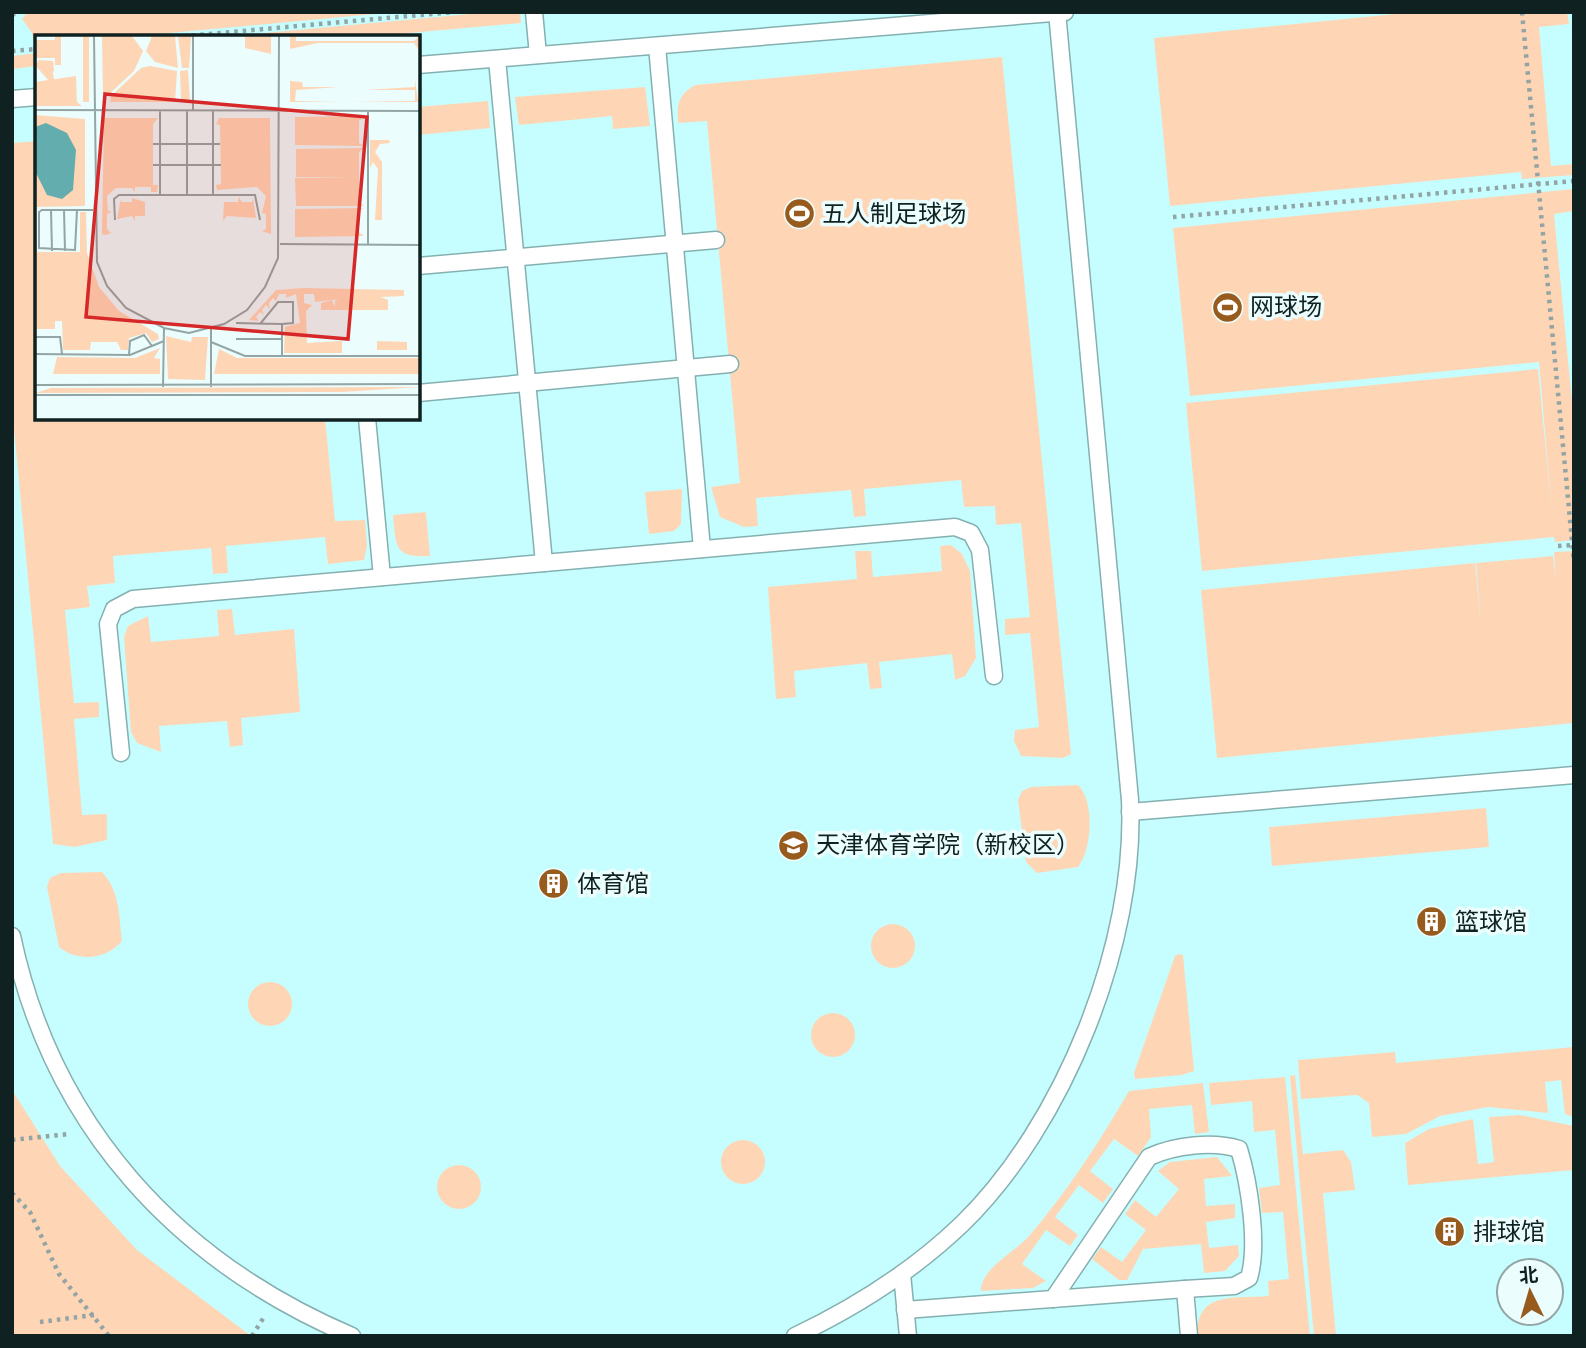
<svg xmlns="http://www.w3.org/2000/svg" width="1586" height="1348" font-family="'DM Sans','Noto Sans SC',sans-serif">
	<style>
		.built { fill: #c6feff; fill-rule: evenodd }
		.green { fill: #fed6b5 }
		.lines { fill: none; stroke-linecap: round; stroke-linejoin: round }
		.lane-casing { stroke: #85b0b1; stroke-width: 19 }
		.path { stroke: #93a4a4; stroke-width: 4.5; stroke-dasharray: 3.5 5; stroke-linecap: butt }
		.lane { stroke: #fff; stroke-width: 16 }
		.labels { text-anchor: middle; stroke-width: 7; stroke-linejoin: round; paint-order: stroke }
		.poi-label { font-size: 24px; fill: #102121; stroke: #ebfdfd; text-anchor: start }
		.inset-road { fill: none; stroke: #93a5a5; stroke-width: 2 }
		.view { fill: #d62828; fill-opacity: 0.15; stroke: #d62828; stroke-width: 3.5 }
		.inset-edge { fill: none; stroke: #102121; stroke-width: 3.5 }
	</style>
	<rect width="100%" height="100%" fill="#ebfdfd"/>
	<!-- built -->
	<path class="built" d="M12 12H1574V1336H12ZM37 37H418V418H37ZM1509 1271H1551V1313H1509Z"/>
	<!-- green -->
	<g class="green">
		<polygon points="27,12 397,12 125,37 37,37 37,45 34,45 32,33 22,19"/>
		<polygon points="491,12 520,12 521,23 364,37 221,37"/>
		<polygon points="1415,12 1567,12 1569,24 1539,27 1551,166 1574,164 1574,175 1522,179 1521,172 1170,206 1154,38"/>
		<polygon points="37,53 37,66 12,69 12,56"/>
		<path d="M1002 57 1071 754 1063 758 1021 756 1014 741 1015 730 1039 727 1030 633 1005 635V619L1030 617 1021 523 996 525 995 506 964 507 961 480 864 489 866 516 854 517 851 490 756 498 758 526 744 527 720 517 711 487 740 483 707 121 678 123C677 104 678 95 695 85Z"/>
		<polygon points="645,87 650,126 613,129 612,116 519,125 515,97"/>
		<polygon points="488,101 490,128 418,135 418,107"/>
		<polygon points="37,141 37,418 325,418 335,521 365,520 367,546 364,560 328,564 325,537 226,546 228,573 213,574 211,548 113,556 115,583 87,586 90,607 65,610 74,703 99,702 99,717 74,719 82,815 107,814 107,840 75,847 53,844 12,407 12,143"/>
		<polygon points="1574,189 1574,211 1554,214 1574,423 1574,540 1555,542 1554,537 1202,571 1186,403 1538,369 1552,513 1539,362 1190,396 1173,228"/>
		<polygon points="682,489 681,524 674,531 649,534 645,492"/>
		<path d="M426 512 430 556C394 558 396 547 393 515Z"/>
		<polygon points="951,545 962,554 970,571 976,658 965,676 955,680 952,654 879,662 882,688 870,689 867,663 794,671 796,697 776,699 768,587 857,579 855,551 871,551 873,577 942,571 940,546"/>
		<polygon points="1574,551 1574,723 1217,758 1201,590 1475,563 1481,627 1476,563 1553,556 1556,578 1554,552"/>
		<polygon points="232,609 235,635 294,629 300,712 241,718 243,745 230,747 227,721 159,726 161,752 137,743 131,732 124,637 128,626 148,616 151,642 219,636 217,610"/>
		<path d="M1078 785C1095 802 1092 849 1078 867L1037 873 1026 862 1018 800 1022 791 1031 787Z"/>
		<polygon points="1486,808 1489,847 1272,866 1269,827"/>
		<path d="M102 872C120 891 119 916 122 941 106 960 77 962 59 947L47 887 50 878 61 873Z"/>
		<circle cx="893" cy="946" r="22"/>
		<polygon points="1179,954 1183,955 1194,1071 1182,1075 1135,1079 1134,1073 1175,956"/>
		<circle cx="270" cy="1004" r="22"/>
		<circle cx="833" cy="1035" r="22"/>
		<polygon points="1574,1047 1574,1117 1565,1114 1561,1080 1545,1082 1548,1113 1488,1107 1440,1116 1406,1134 1372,1137 1369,1103 1357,1095 1301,1099 1298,1060 1395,1052 1396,1063"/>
		<polygon points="1295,1075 1303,1154 1343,1150 1351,1162 1355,1190 1323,1193 1336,1336 1314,1336 1290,1076"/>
		<path d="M1285 1077 1310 1336H1198C1195 1290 1236 1299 1269 1296L1268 1281 1289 1279 1283 1212 1262 1213 1259 1188 1280 1185 1275 1130 1254 1132 1252 1101 1211 1105 1209 1083Z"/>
		<path d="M1203 1083 1209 1132 1195 1134 1192 1105 1149 1109 1151 1137 1138 1156 1114 1139 1090 1171 1113 1189 1103 1203 1079 1185 1055 1217 1078 1235 1070 1246 1046 1230 1022 1264 1046 1281 1033 1288 981 1291C981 1268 1014 1253 1029 1236 1067 1192 1100 1141 1129 1091Z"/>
		<polygon points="12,1090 60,1166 137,1250 251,1336 12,1336"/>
		<polygon points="1520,1115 1574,1126 1574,1170 1408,1185 1405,1143 1429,1129 1473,1119 1478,1164 1494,1162 1489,1117"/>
		<circle cx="743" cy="1162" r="22"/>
		<polygon points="1217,1157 1232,1176 1204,1179 1206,1206 1235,1204 1235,1218 1206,1222 1209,1248 1238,1245 1239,1256 1225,1271 1204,1273 1201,1244 1143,1249 1127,1280 1119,1280 1092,1259 1101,1247 1122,1262 1146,1230 1125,1214 1135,1200 1156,1217 1179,1189 1158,1171 1170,1162"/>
		<circle cx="459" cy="1187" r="22"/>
	</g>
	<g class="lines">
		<defs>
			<g id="lane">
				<polyline points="534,12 538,55"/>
				<polyline points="657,46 702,549"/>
				<polyline points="497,59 544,563"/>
				<polyline points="418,65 1065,12"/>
				<polyline points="12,99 37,97"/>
				<polyline points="418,266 716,240"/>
				<polyline points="418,393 730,364"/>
				<polyline points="367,418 382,577"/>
				<polyline points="121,753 108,624 114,609 133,599 955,527 971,533 980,550 994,676"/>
				<polyline points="1130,812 1574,775"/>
				<path d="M12 936C52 1126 176 1261 352 1336"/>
				<polyline points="902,1274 908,1336"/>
				<path d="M1053 1299 1149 1157C1175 1145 1213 1141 1239 1149 1249 1182 1259 1245 1249 1278L1234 1286 1185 1289"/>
				<polyline points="905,1310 1185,1289 1189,1336"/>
				<path d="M795 1336C856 1307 913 1271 962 1224 1064 1125 1137 942 1130 800L1057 12"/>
			</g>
		</defs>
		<!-- lane casing -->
		<use href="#lane" class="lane-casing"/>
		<!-- path -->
		<g class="path">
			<polyline points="1522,12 1574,562"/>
			<polyline points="12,16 16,12"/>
			<polyline points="175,37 454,12"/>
			<polyline points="12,51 37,49"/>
			<polyline points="1173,217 1574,181"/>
			<polyline points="1558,546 1574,545"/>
			<polyline points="12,1140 69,1134"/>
			<polyline points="12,1193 30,1212 59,1274 109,1336"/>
			<polyline points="40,1322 94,1315"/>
			<polyline points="252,1336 264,1317"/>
		</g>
		<!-- lane -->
		<use href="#lane" class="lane"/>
	</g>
	<!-- icons -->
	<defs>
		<symbol id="stadium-disc" viewBox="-11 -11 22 22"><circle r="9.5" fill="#985b1e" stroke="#ebfdfd"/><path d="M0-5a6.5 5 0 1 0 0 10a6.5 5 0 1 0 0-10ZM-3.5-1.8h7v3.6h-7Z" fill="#fff"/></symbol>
		<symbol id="university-disc" viewBox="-11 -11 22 22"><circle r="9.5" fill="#985b1e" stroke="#ebfdfd"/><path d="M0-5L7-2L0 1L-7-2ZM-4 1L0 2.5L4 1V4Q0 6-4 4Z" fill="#fff"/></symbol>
		<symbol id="building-disc" viewBox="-11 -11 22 22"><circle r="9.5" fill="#985b1e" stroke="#ebfdfd"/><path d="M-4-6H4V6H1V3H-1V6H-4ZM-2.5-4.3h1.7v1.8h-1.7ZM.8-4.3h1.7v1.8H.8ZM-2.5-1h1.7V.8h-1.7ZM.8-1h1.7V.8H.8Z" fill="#fff"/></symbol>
	</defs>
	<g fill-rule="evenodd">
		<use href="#stadium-disc" x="782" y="196" width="35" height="35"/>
		<use href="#stadium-disc" x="1210" y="290" width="35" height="35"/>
		<use href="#university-disc" x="776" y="828" width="35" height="35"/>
		<use href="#building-disc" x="536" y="866" width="35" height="35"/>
		<use href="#building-disc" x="1414" y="904" width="35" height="35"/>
		<use href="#building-disc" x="1432" y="1214" width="35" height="35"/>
	</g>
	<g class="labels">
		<!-- poi labels -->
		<g class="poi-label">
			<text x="822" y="222">五人制足球场</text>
			<text x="1250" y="315">网球场</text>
			<text x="816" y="853">天津体育学院（新校区）</text>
			<text x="577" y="892">体育馆</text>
			<text x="1455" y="930">篮球馆</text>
			<text x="1473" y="1240">排球馆</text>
		</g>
	</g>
	<!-- overview -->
	<g transform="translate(35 35)">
		<rect width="385" height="385" fill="#ebfdfd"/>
		<path d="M20 1H26V30H20V23H0V5H20ZM48 1H54V67H48ZM67 1H97L108 16 99 36 72 61 68 60ZM117 1H140L143 33 120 27 111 16ZM143 1H156L154 33H147ZM210 1H236V19L210 13ZM255 1H261V6H379L384 1 383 14 379 8H283L255 14ZM4 25 18 26 19 36 13 40 18 37 19 45H13L0 30ZM115 31 142 36 140 67H75L76 61 106 33ZM153 35 155 66 146 67 145 36ZM41 41 42 67 47 71H0V47ZM380 45 383 67H315L380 66V55H330L380 52ZM255 46 267 47 268 52H304L261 55 260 66 304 67H255ZM0 80 50 84V171L1 172 2 217H45V177H51L52 218 64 252 84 276 123 299 124 304 117 307 111 298 94 303 93 315H86L82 307H56L55 315H28L27 286H20V294H0ZM329 81 324 86V108L329 111 260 110V82ZM69 83H123L118 89V150H123L122 157H116V152H100V157L97 153H81L72 161 73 176H77L72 179V194L76 198 71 200 67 199ZM184 83H235L236 199 227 196 231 194V179L227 178 231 161 222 152 182 155 181 150 186 149 185 90 181 89ZM335 105H354L355 108 345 109 340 117 347 127V185H340L343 134 338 127 335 133ZM329 113 324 117V167L329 171H261L260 143 319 142H261V114ZM204 162 207 167H217L218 163 221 183 192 181 188 186 189 167H203ZM86 163V167H97V163L110 167V181H100V186L97 181 82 184ZM329 173 324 175V197L329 201 260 202V174ZM269 253 369 255V261L346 262 353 265V275H286V268L297 265 300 272V265L305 264 280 267 279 259H269V268L277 270 271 276 272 308 307 306V318H249L250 292 265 288 261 259 251 263V259H244L241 266 238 263 234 268 235 274 231 270 227 275 229 280 225 277 221 282 224 286 214 285 241 255ZM131 301 156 307 157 302H173L170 345 133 344ZM342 306 372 307V315H342ZM125 313 119 323 125 324V339H18L22 322 100 323ZM184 314 202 323H385V339H179ZM385 352 307 357 0 358 16 353Z" fill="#fed6b5"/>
		<path d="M11 88 32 98 41 115 38 155 27 164 12 160 0 136V92Z" fill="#64adae"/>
		<path class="inset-road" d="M59 1 62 227 72 251 91 273 129 293 154 298 189 289 212 275 230 252 243 223 244 1M0 75 385 76M125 76V160M152 76V160M158 76V1M178 76V160M333 76V210M118 109H185M118 130H186M16 175 17 216M29 175 30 216M42 175 40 215 4 213V177L7 175H58M80 185 79 164 84 160H220L225 185M245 209 385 210M201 288 247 289V321M225 289 243 267H258V288L247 289M176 293V352M0 302H25L27 319M201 304H247M176 307 210 321H385M0 319 95 320 129 306M94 320 95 306 109 300 117 311M0 350 385 349M128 352 129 293M0 360H385"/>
		<path class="view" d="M70 59 332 82 313 304 51 282Z"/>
		<rect width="385" height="385" class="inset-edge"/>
	</g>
	<!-- border -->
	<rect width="1586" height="1348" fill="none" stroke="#102121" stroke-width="28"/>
	<!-- north arrow -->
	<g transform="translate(1530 1292) rotate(355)"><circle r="33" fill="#ebfdfd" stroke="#93a5a5" stroke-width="2"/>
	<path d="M0-5L12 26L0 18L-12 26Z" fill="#985b1e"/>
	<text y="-10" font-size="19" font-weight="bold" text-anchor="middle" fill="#102121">北</text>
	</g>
</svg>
